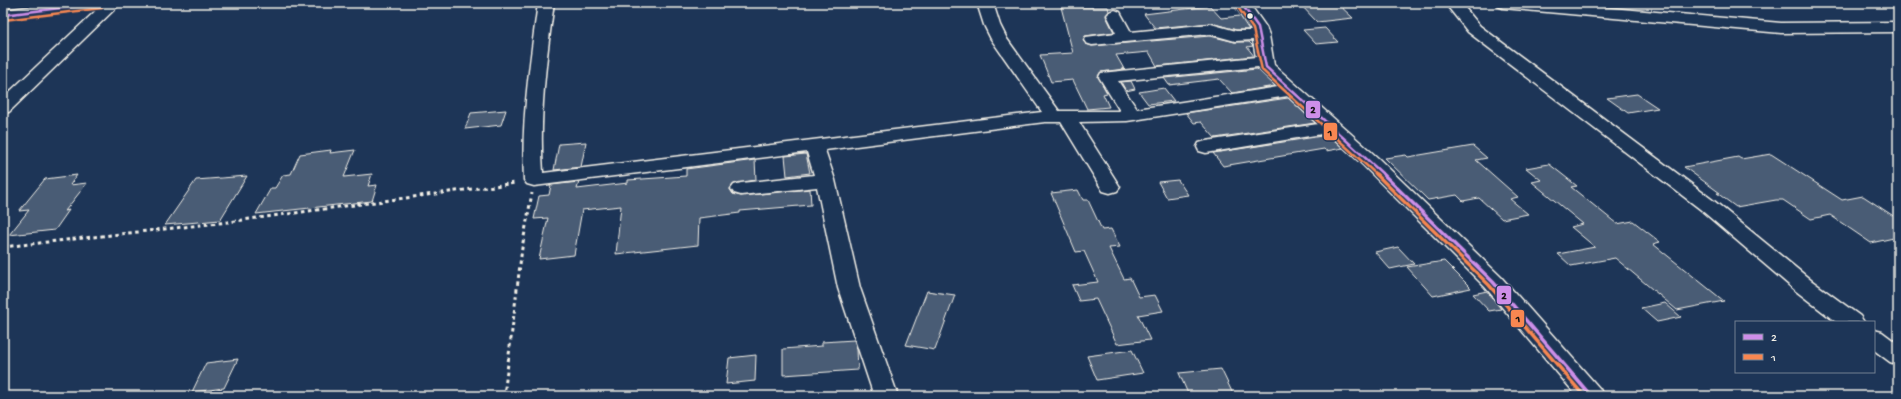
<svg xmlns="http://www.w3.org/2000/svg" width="1901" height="399" font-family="'Gochi Hand',sans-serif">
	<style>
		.building { fill: #485b74; stroke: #f4f1e8 }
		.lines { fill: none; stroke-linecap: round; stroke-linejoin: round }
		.minor-casing { stroke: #f4f1e8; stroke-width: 3 }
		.major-casing { stroke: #f4f1e8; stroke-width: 3 }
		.path { stroke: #f4f1e8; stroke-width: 3; stroke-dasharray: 3.5 3.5; stroke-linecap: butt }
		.minor { fill: #1d3557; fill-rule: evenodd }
		.major { fill: #1d3557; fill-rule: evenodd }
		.bus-1-far1-casing { stroke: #1d3557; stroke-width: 5 }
		.bus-1-casing { stroke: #1d3557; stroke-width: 6 }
		.bus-2-far1-casing { stroke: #1d3557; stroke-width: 5 }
		.bus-2-casing { stroke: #1d3557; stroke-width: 6 }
		.bus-1-far1 { stroke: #ce8fe9; stroke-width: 2.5 }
		.bus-1 { stroke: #ce8fe9; stroke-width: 3.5 }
		.bus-2-far1 { stroke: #f88751; stroke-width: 2.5 }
		.bus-2 { stroke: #f88751; stroke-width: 3.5 }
		.bus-dot { fill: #f4f1e8; stroke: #1d3557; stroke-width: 1.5 }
		.line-badge { stroke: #1d3557; stroke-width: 1.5 }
		.pale-badge-label { font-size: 11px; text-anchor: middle; font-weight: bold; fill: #111 }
	</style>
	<rect width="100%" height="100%" fill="#1d3557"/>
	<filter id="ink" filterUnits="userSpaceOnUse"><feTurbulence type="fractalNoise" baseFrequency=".025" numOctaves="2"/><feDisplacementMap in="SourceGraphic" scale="8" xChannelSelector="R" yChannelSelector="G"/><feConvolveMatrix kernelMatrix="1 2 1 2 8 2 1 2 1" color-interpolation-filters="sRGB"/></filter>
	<g filter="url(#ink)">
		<!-- building -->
		<g class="building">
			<polygon points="1299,3 1337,3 1353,18 1317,22"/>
			<polygon points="1210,6 1221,18 1240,16 1249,30 1236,30 1211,23 1155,28 1144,14"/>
			<polygon points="1061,7 1108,7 1109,11 1106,16 1114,32 1085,36 1083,41 1086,44 1092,46 1210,36 1235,42 1249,42 1253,46 1247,47 1254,56 1157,66 1149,52 1116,55 1124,69 1101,72 1098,76 1107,93 1103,94 1109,107 1087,109 1073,80 1051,82 1040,55 1073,53"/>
			<polygon points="1325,28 1338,42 1316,44 1303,30"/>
			<polygon points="1257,69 1275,86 1232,93 1219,79 1169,85 1164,78"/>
			<polygon points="1131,81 1135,89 1126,91 1121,82"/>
			<polygon points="1164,88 1174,101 1148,104 1139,92"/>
			<polygon points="1637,94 1658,108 1628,113 1607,98"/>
			<polygon points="1288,98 1315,123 1215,138 1201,122 1194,123 1186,113"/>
			<polygon points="506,110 501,125 465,129 471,113"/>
			<polygon points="1328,135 1343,148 1326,151 1324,149 1223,166 1213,153"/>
			<polygon points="586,142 581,167 554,170 559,144"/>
			<polygon points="1473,146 1487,158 1476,160 1518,197 1510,199 1528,214 1502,219 1479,198 1463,201 1457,195 1428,200 1385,158 1406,155 1408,157"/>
			<polygon points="331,150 330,153 355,150 344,177 372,174 368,186 377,185 372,201 256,214 271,188 275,188 283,175 291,174 300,154"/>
			<polygon points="806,154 810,173 787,176 785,156"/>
			<polygon points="1771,154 1842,200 1863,196 1898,219 1898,237 1871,243 1830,215 1811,219 1783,200 1776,200 1736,207 1717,193 1720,193 1684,167 1738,157 1741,159"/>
			<polygon points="755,160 756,180 734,184 730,189 733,194 741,196 810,189 811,205 740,211 740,213 699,218 698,245 616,254 621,206 582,210 574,255 539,259 548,218 534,219 539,196 549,195 551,185 579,182 577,189 628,183 628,180 686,176 686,169"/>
			<polygon points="1549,164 1577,186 1571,187 1617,224 1633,221 1660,242 1653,244 1724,301 1677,310 1615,258 1571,266 1558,254 1595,247 1571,227 1583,224 1532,182 1541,180 1526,168"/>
			<polygon points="77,175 70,185 87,183 65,211 69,210 55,230 9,235 29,210 19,211 45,179"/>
			<polygon points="247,176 220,220 165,225 196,180"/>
			<polygon points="1178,180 1188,195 1167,198 1158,182"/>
			<polygon points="1078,190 1083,200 1088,200 1102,230 1111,229 1120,247 1109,248 1124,279 1130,278 1139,297 1155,295 1163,311 1138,315 1150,340 1117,344 1096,299 1079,301 1072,285 1098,282 1084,251 1076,252 1051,193"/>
			<polygon points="1398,247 1414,264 1390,269 1375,252"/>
			<polygon points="1444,261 1471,288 1433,296 1407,267"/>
			<polygon points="927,291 955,295 935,350 906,345"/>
			<polygon points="1487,291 1501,309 1489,311 1473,294"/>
			<polygon points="1665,303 1681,317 1657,322 1641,308"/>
			<polygon points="854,340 857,349 858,370 783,375 783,349 822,346 822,342"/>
			<polygon points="1132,350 1143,373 1097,380 1087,356"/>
			<polygon points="756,355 755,381 726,384 729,358"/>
			<polygon points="238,359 224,388 192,392 206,363"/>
			<polygon points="1221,369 1234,396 1189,396 1179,373"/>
		</g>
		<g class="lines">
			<defs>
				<g id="minor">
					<polygon points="104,3 121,3 9,112 3,113 3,98"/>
					<path d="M538 3H554C546 59 539 117 543 173L1042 112 991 39 984 25 977 3H993L1000 25 1007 39 1059 111H1120L1099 77 1101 73 1256 57 1253 40 1235 41 1210 34 1092 45 1086 43 1084 40 1086 37 1116 33 1107 15 1110 12 1115 10 1120 12 1131 32 1211 24 1236 31H1251L1250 27 1233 3H1249L1266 27 1269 35 1274 65 1378 158 1501 277 1600 389 1603 396H1577L1485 287 1364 166 1328 133 1206 153 1199 151 1197 147 1199 143 1206 141 1318 124 1288 96 1127 121 1079 122 1120 187 1117 191 1110 193 1103 191 1061 122H1045L825 150 835 180 860 288 898 396H874L838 288 817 187 741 195 734 193 731 189 734 185 741 183 814 175 807 152 534 186 527 184 524 180C521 121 530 62 538 3ZM1258 67 1278 87 1137 109 1118 81Z"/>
					<polygon points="1445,3 1461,3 1480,26 1714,201 1812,281 1860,316 1864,322 1836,322 1796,291 1700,209 1468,32"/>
					<polygon points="1495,3 1554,3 1781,23 1898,22 1898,32 1781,33 1503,8 1498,6"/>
					<polygon points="1874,330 1882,332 1898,344 1898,365 1890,362 1874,350"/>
				</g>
				<polygon id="major" points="60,3 109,3 107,7 101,8 3,20 3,10"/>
			</defs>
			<!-- minor casing -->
			<use href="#minor" class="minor-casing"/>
			<!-- major casing -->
			<use href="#major" class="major-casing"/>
			<!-- path -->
			<g class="path">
				<polyline points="3,247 228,222 516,183"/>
				<polyline points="504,396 522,248 532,193"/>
			</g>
			<!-- minor -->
			<use href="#minor" class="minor"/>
			<!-- major -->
			<use href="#major" class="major"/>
			<defs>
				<g id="bus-1-far1">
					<polyline points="1241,3 1258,27 1266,67 1384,175"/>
					<polyline points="3,15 101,3"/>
				</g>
				<polyline id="bus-1" points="1383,174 1493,282 1591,396"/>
				<g id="bus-2-far1">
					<polyline points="1237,6 1253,29 1262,70 1377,175"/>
					<polyline points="4,20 102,8"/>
				</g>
				<polyline id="bus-2" points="1376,174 1489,285 1584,396"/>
			</defs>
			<!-- bus-1-far1 casing -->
			<use href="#bus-1-far1" class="bus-1-far1-casing"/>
			<!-- bus-1 casing -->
			<use href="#bus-1" class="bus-1-casing"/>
			<!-- bus-2-far1 casing -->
			<use href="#bus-2-far1" class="bus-2-far1-casing"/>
			<!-- bus-2 casing -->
			<use href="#bus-2" class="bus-2-casing"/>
			<!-- bus-1-far1 -->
			<use href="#bus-1-far1" class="bus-1-far1"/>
			<!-- bus-1 -->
			<use href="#bus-1" class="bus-1"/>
			<!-- bus-2-far1 -->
			<use href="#bus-2-far1" class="bus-2-far1"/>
			<!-- bus-2 -->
			<use href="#bus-2" class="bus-2"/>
		</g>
	</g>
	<!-- markers -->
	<circle class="bus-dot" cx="1250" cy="16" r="3.5"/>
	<g class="line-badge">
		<rect x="1305" y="100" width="16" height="19" rx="4" fill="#ce8fe9"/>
		<rect x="1323" y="122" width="15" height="19" rx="4" fill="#f88751"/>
		<rect x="1496" y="285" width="16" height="20" rx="4" fill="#ce8fe9"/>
		<rect x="1510" y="309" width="15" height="19" rx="4" fill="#f88751"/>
	</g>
	<g class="pale-badge-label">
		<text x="1313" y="113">2</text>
		<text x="1330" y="136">1</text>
		<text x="1504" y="299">2</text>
		<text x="1518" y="322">1</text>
	</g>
	<!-- margin -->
	<rect width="1901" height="399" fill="none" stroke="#1d3557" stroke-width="16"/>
	<rect x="8" y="8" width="1885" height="383" fill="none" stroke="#f4f1e8" stroke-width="1.5" filter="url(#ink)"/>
	<!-- legend -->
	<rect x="1735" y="321" width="140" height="52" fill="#1d3557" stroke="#738091"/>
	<rect x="1743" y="334" width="20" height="6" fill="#ce8fe9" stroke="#738091"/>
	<text x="1771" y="341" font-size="12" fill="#f4f1e8">2</text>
	<rect x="1743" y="354" width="20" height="6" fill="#f88751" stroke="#738091"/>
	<text x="1771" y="361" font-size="12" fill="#f4f1e8">1</text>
</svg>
